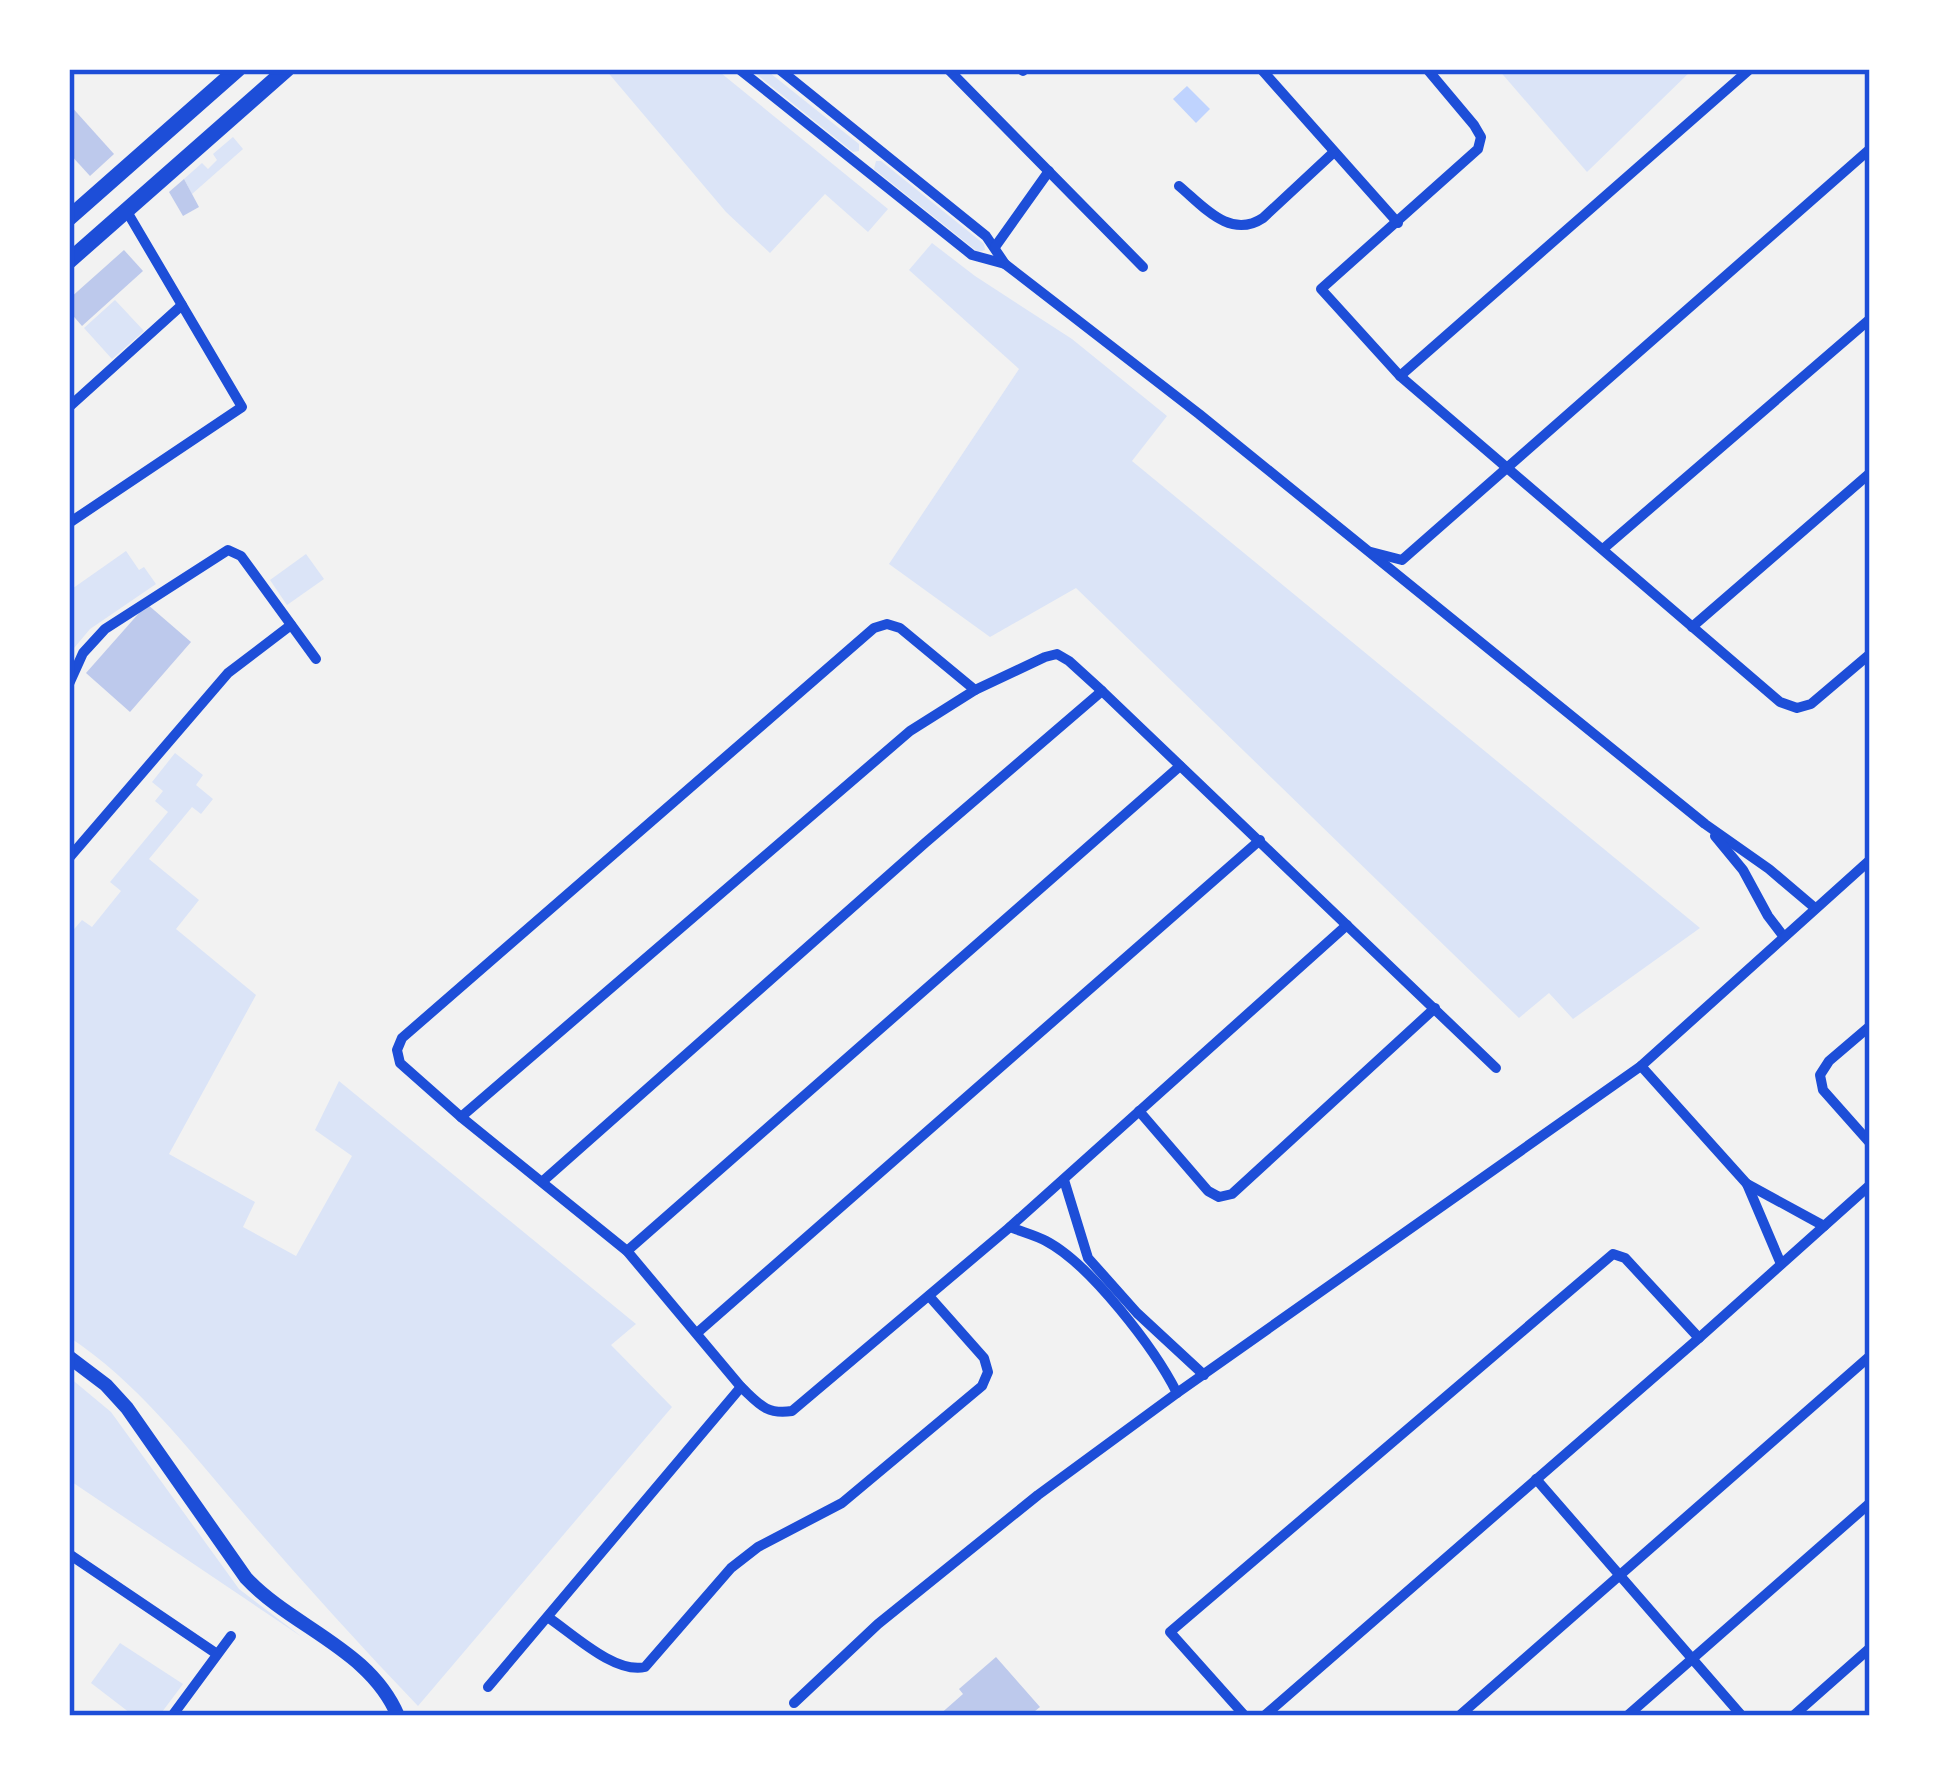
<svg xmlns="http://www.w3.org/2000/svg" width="1939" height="1785" font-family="'Playfair Display',serif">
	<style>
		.green { fill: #dbe4f7 }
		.water { fill: #bfd3fe }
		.building { fill: #bdc9ec }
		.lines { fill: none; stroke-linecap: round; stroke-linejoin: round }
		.minor { stroke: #1d4ed8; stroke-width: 10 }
		.tertiary { stroke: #1d4ed8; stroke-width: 14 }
		.trunk { stroke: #1d4ed8; stroke-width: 16 }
		.neatline { fill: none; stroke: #1d4ed8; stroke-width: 4.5 }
	</style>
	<rect width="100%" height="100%" fill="#f2f2f2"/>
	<!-- green -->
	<g class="green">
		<polygon points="605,69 716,69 888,209 868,232 825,194 770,253 726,212"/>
		<polygon points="750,69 765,69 859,144 859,151 853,152"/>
		<polygon points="1498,69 1693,69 1587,172"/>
		<polygon points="233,137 243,149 192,194 184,179 202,163 208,169 217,160 213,154"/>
		<polygon points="876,161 881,161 984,244 985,250 978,252 874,169"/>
		<polygon points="932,243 975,276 1072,339 1167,416 1132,461 1700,928 1573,1019 1549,993 1519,1018 1076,588 990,637 889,564 1019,369 909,270"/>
		<polygon points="115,300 144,331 112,359 84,328"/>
		<polygon points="126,551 139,570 144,567 156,584 90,629 69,654 69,591"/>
		<polygon points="306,554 324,579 287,605 270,580"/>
		<path d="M175 753 203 775 196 785 213 799 201 814 192 807 149 859 199 900 176 929 256 995 169 1154 255 1202 243 1227 296 1256 352 1156 315 1130 339 1081 636 1324 611 1345 672 1407 418 1706C356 1641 296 1575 238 1507 186 1446 136 1381 69 1337V935L82 920 92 927 121 891 110 882 168 812 155 801 163 791 152 782Z"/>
		<polygon points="69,1377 111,1412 239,1589 302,1637 69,1480"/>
		<polygon points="120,1643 183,1684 159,1716 134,1716 91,1683"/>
	</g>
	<!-- water -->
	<polygon class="water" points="1187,86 1210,109 1196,123 1173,99"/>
	<!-- building -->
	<g class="building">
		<polygon points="69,104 114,154 90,176 69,153"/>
		<polygon points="184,179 199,207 183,216 169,192"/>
		<polygon points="124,250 143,271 82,326 69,311 69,299"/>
		<polygon points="147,604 191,642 130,712 86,673"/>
		<polygon points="996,1657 1040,1707 1029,1716 938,1716 963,1694 959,1689"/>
	</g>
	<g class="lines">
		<!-- minor -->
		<g class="minor">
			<polyline points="739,69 972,255 1005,264"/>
			<polyline points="779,69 986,236 1005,264 1199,414 1705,824 1769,869 1815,908"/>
			<polyline points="948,69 1143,267"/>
			<polyline points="1021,69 1023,71"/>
			<polyline points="1261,69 1398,223"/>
			<polyline points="1427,69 1474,125 1481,137 1478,149 1321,289 1400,376 1780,702 1797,708 1811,704 1870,654"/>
			<path d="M1179 186C1203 206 1230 240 1263 218L1334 152"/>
			<polyline points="995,247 1049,171"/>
			<polyline points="1400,376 1750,69"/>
			<polyline points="69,407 182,305"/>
			<polyline points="69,523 242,407 126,210"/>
			<polyline points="1603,549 1870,319"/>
			<polyline points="1371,552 1402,560 1870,149"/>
			<polyline points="1692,627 1870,473"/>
			<polyline points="69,684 83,653 105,629 228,550 241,556 316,659"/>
			<path d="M975 690 900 628 887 624 874 628 402 1038 397 1050 400 1063 461 1117 627 1251 741 1387C759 1404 766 1415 792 1411L1010 1227 1347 925"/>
			<polyline points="1715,836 1743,870 1768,916 1784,937"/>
			<polyline points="69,858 228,673 291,625"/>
			<polyline points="1870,1026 1829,1061 1820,1075 1823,1090 1870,1143"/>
			<polyline points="1641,1066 1747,1184 1781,1264"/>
			<polyline points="1139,1111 1208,1191 1219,1197 1232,1194 1435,1008"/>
			<polyline points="461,1117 910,731 975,690 1045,657 1057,654 1069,661 1102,691 1496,1068"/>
			<polyline points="1064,1180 1088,1258 1137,1313 1204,1375"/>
			<polyline points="543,1181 925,843 1102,691"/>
			<polyline points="1747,1184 1824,1226"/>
			<path d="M1010 1227C1022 1232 1035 1235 1046 1241 1090 1264 1155 1349 1177 1393"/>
			<polyline points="627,1251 1180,766"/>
			<polyline points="697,1333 1260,840"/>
			<polyline points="1536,1479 1742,1716"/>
			<polyline points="69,1554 217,1654"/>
			<path d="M549 1618C574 1635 615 1674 645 1667L731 1568 758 1547 842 1503 982 1386 988 1372 984 1358 929 1296"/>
			<polyline points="488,1687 741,1387"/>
			<polyline points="794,1703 878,1624 1038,1495 1177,1393 1641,1066 1870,860"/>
			<polyline points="172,1716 231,1636"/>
			<polyline points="1245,1716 1170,1632 1613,1254 1625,1258 1699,1338"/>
			<polyline points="1264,1716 1699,1338 1870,1185"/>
			<polyline points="1459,1716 1870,1356"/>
			<polyline points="1627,1716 1870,1503"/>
			<polyline points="1793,1716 1870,1648"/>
		</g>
		<!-- tertiary -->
		<path class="tertiary" d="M69 1357 106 1385 127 1408 246 1578C293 1628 370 1649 398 1716"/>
		<!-- trunk -->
		<g class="trunk">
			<polyline points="69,218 238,69"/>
			<polyline points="69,261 287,69"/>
		</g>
	</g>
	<!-- border -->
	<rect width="1939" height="1785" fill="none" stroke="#ffffff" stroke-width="144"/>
	<rect x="72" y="72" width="1795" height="1641" class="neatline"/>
</svg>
